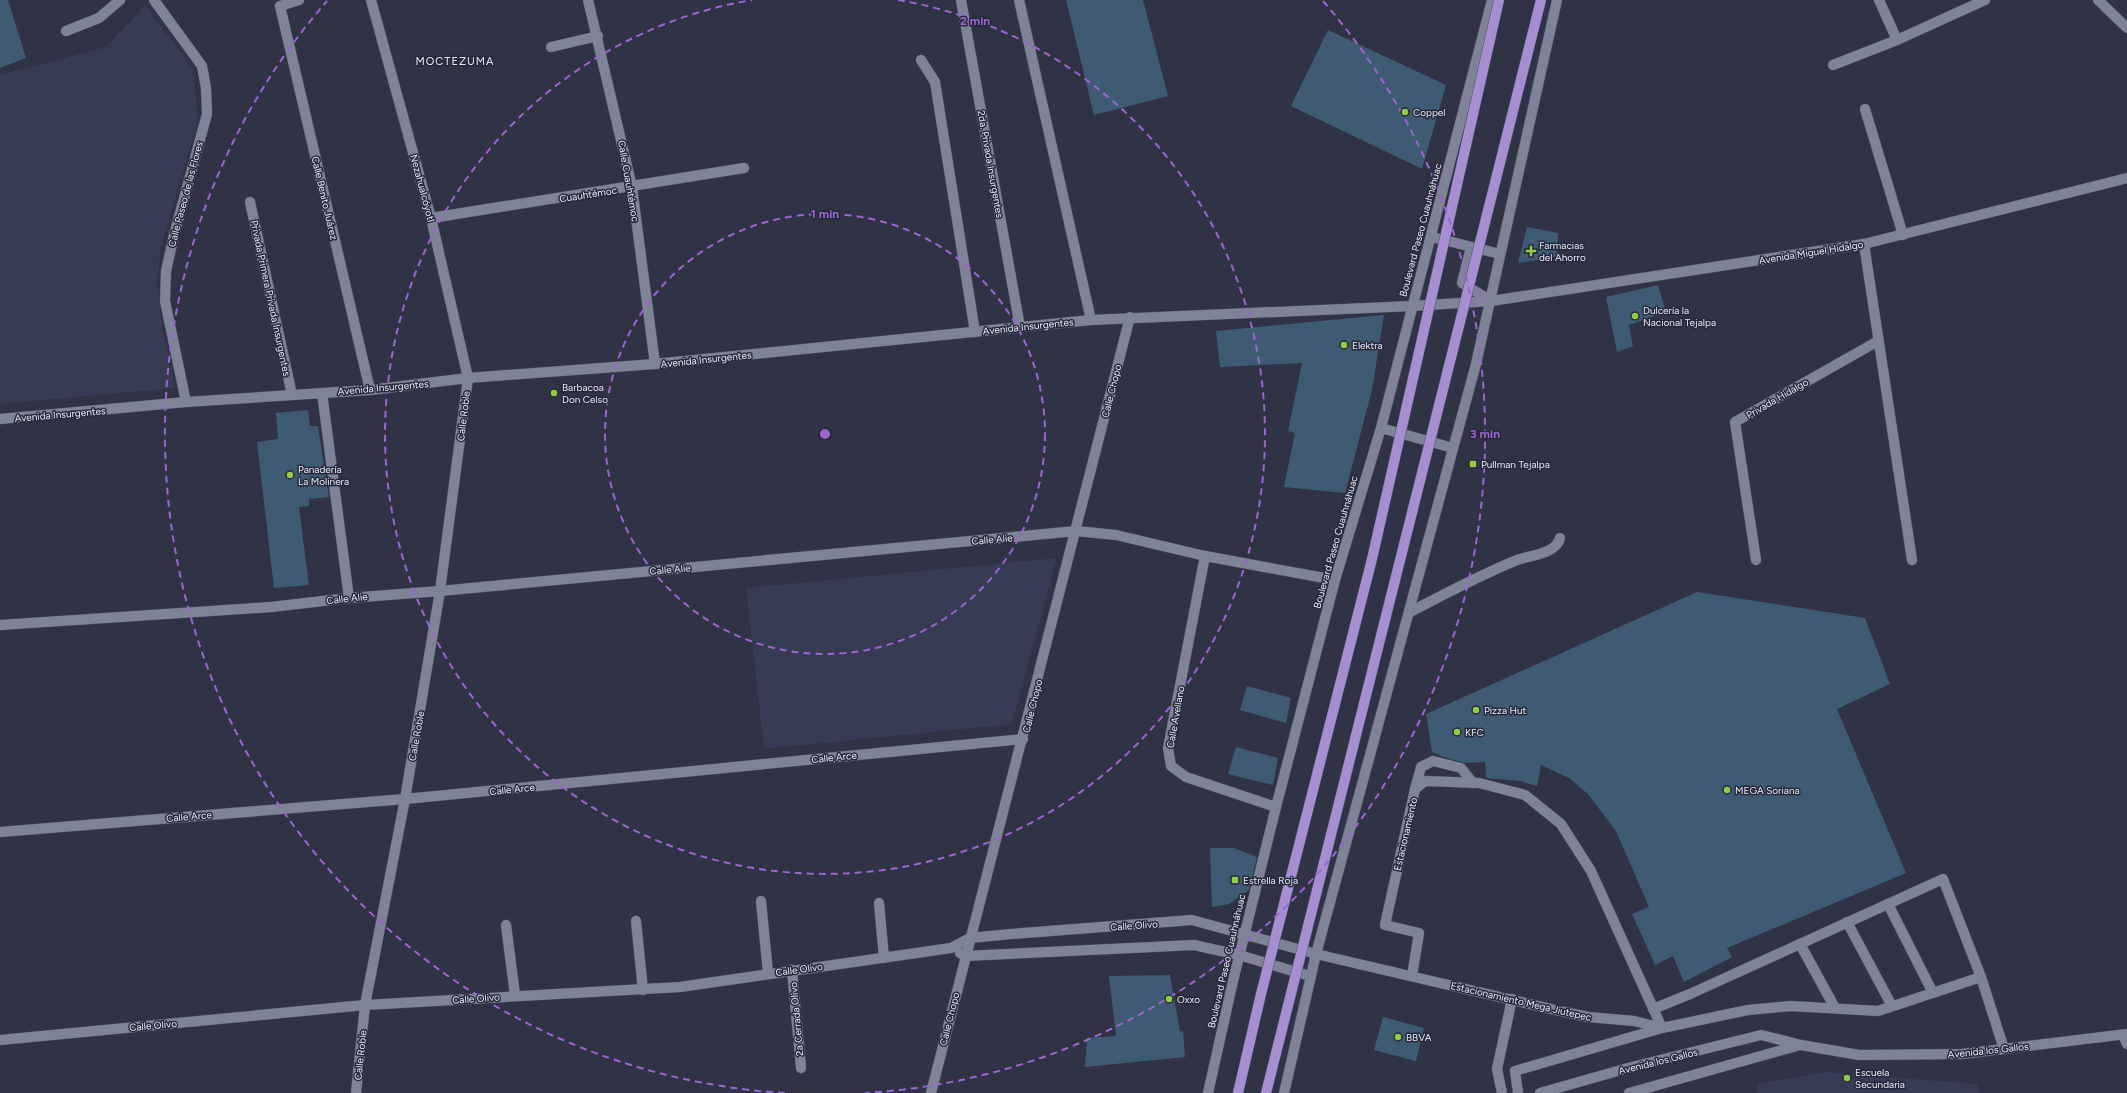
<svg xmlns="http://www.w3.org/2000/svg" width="2127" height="1093" font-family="Figtree,sans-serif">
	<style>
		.built { fill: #373b53 }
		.building { fill: #3f5b74 }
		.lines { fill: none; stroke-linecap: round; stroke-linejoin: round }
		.minor-casing { stroke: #4e5160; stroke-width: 11 }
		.minor { stroke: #7e8397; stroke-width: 10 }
		.major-bridge-casing { stroke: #4e5160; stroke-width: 11; stroke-linecap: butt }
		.major-bridge { stroke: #a78dd1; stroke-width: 10 }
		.ring { fill: none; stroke: #9c65d0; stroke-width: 2; stroke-dasharray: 7 5 }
		.poi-dot { fill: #93cc3d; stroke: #26293a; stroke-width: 1.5 }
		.labels { text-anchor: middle; stroke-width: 3; stroke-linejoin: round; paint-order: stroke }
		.poi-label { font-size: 10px; fill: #e8ebf7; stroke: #26293a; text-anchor: start }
		.street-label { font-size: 10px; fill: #e8ebf7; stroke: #26293a }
		.neighbourhood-label { font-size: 11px; letter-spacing: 1px; fill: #e8ebf7; stroke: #26293a }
		.centre { fill: #9c65d0; stroke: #26293a; stroke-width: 2 }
		.ring-label { font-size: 12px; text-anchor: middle; font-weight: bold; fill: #9c65d0; stroke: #26293a; stroke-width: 3; stroke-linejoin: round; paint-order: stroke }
	</style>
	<rect width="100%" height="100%" fill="#303345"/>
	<!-- built -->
	<g class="built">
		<polygon points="145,5 193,69 198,121 161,247 157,285 163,332 175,388 0,404 0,75 106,47"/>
		<polygon points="1057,558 1012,724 764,749 746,588"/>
		<polygon points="1826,1072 1977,1084 1979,1093 1758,1093 1757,1084"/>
	</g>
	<!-- building -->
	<g class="building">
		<polygon points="0,0 8,0 26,58 0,68"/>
		<polygon points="1066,0 1143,0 1168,96 1094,115"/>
		<polygon points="1328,30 1446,85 1422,169 1291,106"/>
		<polygon points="1527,227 1558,233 1557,257 1518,263"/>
		<polygon points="1658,285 1666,312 1629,325 1633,346 1617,352 1606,297"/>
		<polygon points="1384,315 1372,390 1345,493 1284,487 1295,433 1288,431 1302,363 1220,367 1216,331"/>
		<polygon points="308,410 310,426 318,426 329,497 309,499 309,506 299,507 309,585 274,588 257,442 278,439 276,413"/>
		<polygon points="1697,592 1865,618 1890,684 1837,709 1906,873 1727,948 1732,957 1684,982 1673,956 1655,965 1632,914 1649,907 1616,831 1588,794 1569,778 1541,765 1537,786 1520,781 1486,778 1485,762 1465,763 1441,756 1432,752 1426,714"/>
		<polygon points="1247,686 1291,698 1286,723 1240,710"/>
		<polygon points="1236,747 1278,758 1273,785 1228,774"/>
		<polygon points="1210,848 1234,848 1257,857 1249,890 1229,904 1212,907"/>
		<polygon points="1170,975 1180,1032 1183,1031 1185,1057 1085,1067 1087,1038 1116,1036 1109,976"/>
		<polygon points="1383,1017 1424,1028 1416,1061 1374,1050"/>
	</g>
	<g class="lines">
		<defs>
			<g id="minor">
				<polyline points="154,0 202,66 206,88 207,114 174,235 166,271 165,301 186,402"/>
				<polyline points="299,0 280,6 370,390"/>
				<polyline points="588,0 632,187 655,364"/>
				<polyline points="961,0 1020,327"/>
				<polyline points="1019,0 1091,320"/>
				<polyline points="1879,0 1897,40"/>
				<polyline points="2098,0 2127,28"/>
				<polyline points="66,31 99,18 120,0"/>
				<polyline points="551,47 598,36"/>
				<polyline points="921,60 935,82 975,332"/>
				<polyline points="1833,65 1897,40 1985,0"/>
				<polyline points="1865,109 1903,235"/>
				<polyline points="250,202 292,395"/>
				<polyline points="431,218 744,168"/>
				<polyline points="1432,237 1500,254"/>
				<polyline points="1864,244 1912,560"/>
				<polyline points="1471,247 1462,283 1491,301"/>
				<polyline points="322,393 349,598"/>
				<polyline points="0,419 186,402 370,390 468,378 655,364 1091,320 1412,306 1491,301 1864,244 2127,178"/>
				<polyline points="1381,428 1453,448"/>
				<polyline points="1205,556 1168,748 1171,766 1186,777 1276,807"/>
				<polyline points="1756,560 1735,422 1878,341"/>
				<path d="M1410 612C1445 594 1480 575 1517 560 1531 555 1556 554 1560 538"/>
				<polyline points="0,625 271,607 349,598 440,591 1076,531 1116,535 1205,556 1335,580"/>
				<polyline points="1415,789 1421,767 1433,761 1461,768 1473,783"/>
				<polyline points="0,832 405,799 1023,739"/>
				<polyline points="761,901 768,973"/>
				<polyline points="879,903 884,958"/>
				<polyline points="1888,904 1933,993"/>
				<polyline points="636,921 643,990"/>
				<polyline points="1847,922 1892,1006"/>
				<polyline points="506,925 515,995"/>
				<polyline points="1800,944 1835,1008"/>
				<polyline points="960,953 965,956 1194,945 1239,955 1310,976"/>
				<polyline points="792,970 801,1068"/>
				<polyline points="1412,976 1419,933 1385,925 1415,789 1425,781 1479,783 1525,795 1561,824 1591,871 1662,1028 1515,1071 1518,1093"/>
				<polyline points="1653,1009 1690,994 1943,879 1981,977"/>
				<polyline points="2123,1035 2127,1044"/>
				<polyline points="0,1040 365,1005 680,987 951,948 970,938 1011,934 1192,920 1316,954 1551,1009 1588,1017 1634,1021 1662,1028 1748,1010 1791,1006 1878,1011 1981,977 2004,1049"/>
				<polyline points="356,1093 365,1005 405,799 440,591 468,378 431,218 371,0"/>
				<polyline points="931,1093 1130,317"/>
				<polyline points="1208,1093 1233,981 1276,807 1335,580 1381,428 1492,0"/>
				<polyline points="1284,1093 1316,954 1476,364 1557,0"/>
				<polyline points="1502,1093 1497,1069 1512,999"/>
				<polyline points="1540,1093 1628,1068 1761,1035 1801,1045 1859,1055 1962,1054 2127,1034"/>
				<polyline points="1629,1093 1800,1045"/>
			</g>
		</defs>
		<!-- minor casing -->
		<use href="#minor" class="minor-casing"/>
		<!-- minor -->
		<use href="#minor" class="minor"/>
		<defs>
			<g id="major-bridge">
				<polyline points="1238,1093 1261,994 1372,559 1499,0"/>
				<polyline points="1266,1093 1541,0"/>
			</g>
		</defs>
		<!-- major-bridge casing -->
		<use href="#major-bridge" class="major-bridge-casing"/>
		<!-- major-bridge -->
		<use href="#major-bridge" class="major-bridge"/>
	</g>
	<!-- distance rings -->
	<g class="ring">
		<circle cx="825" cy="434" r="220"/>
		<path d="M898 0A440 440 0 1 1 752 0"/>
		<path d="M785 1093A660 660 0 0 1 327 1M1323 1A660 660 0 0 1 865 1093"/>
	</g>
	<!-- markers -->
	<g class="poi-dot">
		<circle cx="1405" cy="112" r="4"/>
		<path d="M1529 245h4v4h4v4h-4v4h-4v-4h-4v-4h4z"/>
		<circle cx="1635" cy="316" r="4"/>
		<circle cx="1344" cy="345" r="4"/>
		<circle cx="554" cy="393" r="4"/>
		<rect x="1469" y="460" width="8" height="8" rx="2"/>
		<circle cx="290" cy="475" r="4"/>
		<circle cx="1476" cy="710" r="4"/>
		<circle cx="1457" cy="732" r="4"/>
		<circle cx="1727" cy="790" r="4"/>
		<rect x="1231" y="876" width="8" height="8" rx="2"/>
		<circle cx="1169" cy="999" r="4"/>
		<circle cx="1398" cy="1037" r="4"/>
		<circle cx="1847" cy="1078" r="4"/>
	</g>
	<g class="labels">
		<!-- poi labels -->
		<g class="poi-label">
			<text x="1413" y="116">Coppel</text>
			<text x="1539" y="249">Farmacias<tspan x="1539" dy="12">del Ahorro</tspan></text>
			<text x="1643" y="314">Dulcería la<tspan x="1643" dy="12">Nacional Tejalpa</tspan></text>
			<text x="1352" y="349">Elektra</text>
			<text x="562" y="391">Barbacoa<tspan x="562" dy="12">Don Celso</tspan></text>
			<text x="1481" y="468">Pullman Tejalpa</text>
			<text x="298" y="473">Panadería<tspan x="298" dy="12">La Molinera</tspan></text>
			<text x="1484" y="714">Pizza Hut</text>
			<text x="1465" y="736">KFC</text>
			<text x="1735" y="794">MEGA Soriana</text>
			<text x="1243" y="884">Estrella Roja</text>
			<text x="1177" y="1003">Oxxo</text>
			<text x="1406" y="1041">BBVA</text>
			<text x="1855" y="1076">Escuela<tspan x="1855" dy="12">Secundaria</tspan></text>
		</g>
		<!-- street labels -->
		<g class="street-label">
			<text transform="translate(991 164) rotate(80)" y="4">2da. Privada Insurgentes</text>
			<text transform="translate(629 181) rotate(80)" y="4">Calle Cuauhtémoc</text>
			<text transform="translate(423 188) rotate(75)" y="4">Nezahualcóyotl</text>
			<text transform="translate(185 194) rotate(-75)" y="4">Calle Paseo de las Flores</text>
			<text transform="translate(588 194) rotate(-9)" y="4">Cuauhtémoc</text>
			<text transform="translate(325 198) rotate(77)" y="4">Calle Benito Juárez</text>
			<text transform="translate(1420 230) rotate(-75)" y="4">Boulevard Paseo Cuauhnáhuac</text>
			<text transform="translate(1811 252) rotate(-9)" y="4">Avenida Miguel Hidalgo</text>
			<text transform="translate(271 298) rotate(78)" y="4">Privada Primera Privada Insurgentes</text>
			<text transform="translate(1028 326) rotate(-6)" y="4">Avenida Insurgentes</text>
			<text transform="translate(706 359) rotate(-6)" y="4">Avenida Insurgentes</text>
			<text transform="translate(383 387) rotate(-5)" y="4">Avenida Insurgentes</text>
			<text transform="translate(1111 391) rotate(-76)" y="4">Calle Chopo</text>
			<text transform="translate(1777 398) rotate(-30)" y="4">Privada Hidalgo</text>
			<text transform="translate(60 414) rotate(-5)" y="4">Avenida Insurgentes</text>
			<text transform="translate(463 416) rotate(-83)" y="4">Calle Roble</text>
			<text transform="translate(992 539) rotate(-5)" y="4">Calle Alie</text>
			<text transform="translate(1335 542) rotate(-74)" y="4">Boulevard Paseo Cuauhnáhuac</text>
			<text transform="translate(670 569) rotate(-5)" y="4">Calle Alie</text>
			<text transform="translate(347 598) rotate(-6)" y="4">Calle Alie</text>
			<text transform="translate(1032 706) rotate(-76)" y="4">Calle Chopo</text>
			<text transform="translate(1175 717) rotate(-80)" y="4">Calle Avellano</text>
			<text transform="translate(416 736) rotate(-80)" y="4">Calle Roble</text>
			<text transform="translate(834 757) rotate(-6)" y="4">Calle Arce</text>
			<text transform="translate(512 789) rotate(-6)" y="4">Calle Arce</text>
			<text transform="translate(189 816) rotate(-5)" y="4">Calle Arce</text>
			<text transform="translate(1405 834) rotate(-77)" y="4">Estacionamiento</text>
			<text transform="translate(1134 925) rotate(-4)" y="4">Calle Olivo</text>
			<text transform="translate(1226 961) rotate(-77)" y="4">Boulevard Paseo Cuauhnáhuac</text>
			<text transform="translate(799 969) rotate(-8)" y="4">Calle Olivo</text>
			<text transform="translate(476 998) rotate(-4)" y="4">Calle Olivo</text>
			<text transform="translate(1521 1001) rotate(13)" y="4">Estacionamiento Mega Jiutepec</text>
			<text transform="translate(796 1019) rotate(-95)" y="4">2a Cerrada Olivo</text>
			<text transform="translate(949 1019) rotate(-76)" y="4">Calle Chopo</text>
			<text transform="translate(153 1025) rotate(-5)" y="4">Calle Olivo</text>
			<text transform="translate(1988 1050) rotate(-6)" y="4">Avenida los Gallos</text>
			<text transform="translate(360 1055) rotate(-84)" y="4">Calle Roble</text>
			<text transform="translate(1658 1061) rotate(-14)" y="4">Avenida los Gallos</text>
		</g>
		<!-- neighbourhood labels -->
		<g class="neighbourhood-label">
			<text x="455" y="65">MOCTEZUMA</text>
		</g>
	</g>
	<circle cx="825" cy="434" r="6" class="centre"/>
	<g class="ring-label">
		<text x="975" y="25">2 min</text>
		<text x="825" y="218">1 min</text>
		<text x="1485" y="438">3 min</text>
	</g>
</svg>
